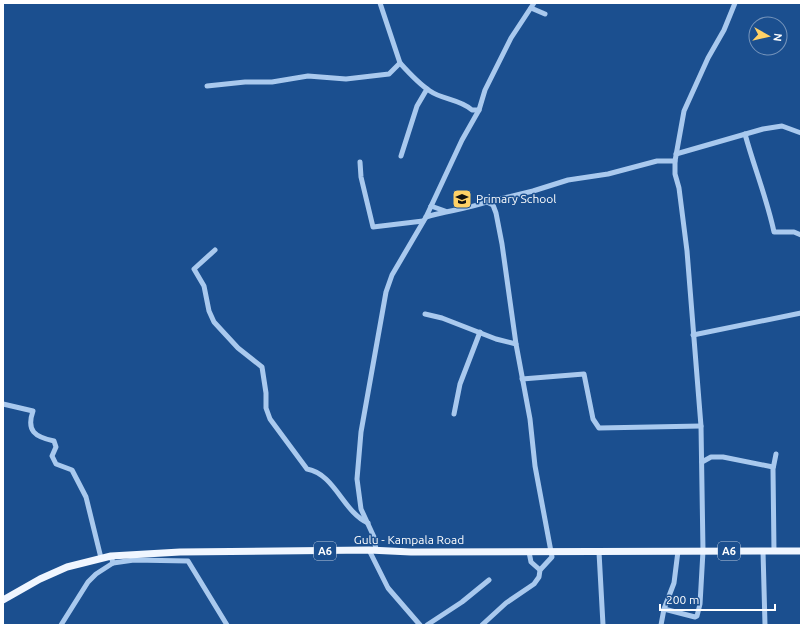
<svg xmlns="http://www.w3.org/2000/svg" width="804" height="628" font-family="Ubuntu,sans-serif">
	<style>
		.lines { fill: none; stroke-linecap: round; stroke-linejoin: round }
		.minor { stroke: #a9c9ee; stroke-width: 5 }
		.major { stroke: #f0f6ff; stroke-width: 7 }
		.labels { text-anchor: middle; stroke-width: 3; stroke-linejoin: round; paint-order: stroke }
		.shield { fill: #1b4f8f; stroke: #bbcadd; stroke-width: 1 }
		.shield-label { font-size: 11px; font-weight: bold; fill: #fff }
		.poi-label { font-size: 12px; fill: #fff; stroke: #1b4f8f; text-anchor: start }
		.street-label { font-size: 12px; fill: #fff; stroke: #1b4f8f }
	</style>
	<rect width="100%" height="100%" fill="#1b4f8f"/>
	<g class="lines">
		<!-- minor -->
		<g class="minor">
			<polyline points="380,3 400,63"/>
			<polyline points="531,8 545,14"/>
			<path d="M207 86 245 82H272L308 76 346 79 389 74 400 63C409 73 419 84 430 91 443 100 460 99 472 110H479"/>
			<path d="M745 134C754 167 767 199 774 232H794L801 235"/>
			<polyline points="676,154 763,129 782,126 801,133"/>
			<polyline points="401,156 417,106 427,89"/>
			<polyline points="360,162 361,177 373,227 423,221"/>
			<polyline points="487,202 533,191 568,180 608,174 657,161 675,161"/>
			<polyline points="431,206 445,211"/>
			<path d="M215 250 194 269 204 286 209 311 214 322 238 348 262 367 266 393V408L270 419 307 469C335 474 343 512 368 523"/>
			<path d="M425 314 442 318 496 339 516 344 502 244 496 213 493 205 487 202C467 209 446 211 426 217"/>
			<polyline points="693,335 801,313"/>
			<polyline points="522,379 584,374 593,419 599,428 701,426"/>
			<path d="M3 404 33 411C26 431 35 437 54 441L56 447 52 456 56 464 72 470 86 497 101 558"/>
			<polyline points="454,414 460,384 480,332"/>
			<polyline points="702,462 711,457 723,457 773,467"/>
			<polyline points="369,550 388,588 420,625"/>
			<polyline points="376,550 374,537 361,509 357,479 361,432 386,292 392,275 426,217 462,140 479,110 485,90 511,38 534,3"/>
			<polyline points="763,551 765,625"/>
			<polyline points="774,551 773,469 776,454"/>
			<polyline points="529,552 531,562 540,570"/>
			<polyline points="599,552 603,625"/>
			<polyline points="113,563 134,560 188,561 227,625"/>
			<polyline points="664,609 695,617 697,616 700,604 703,551 701,426 687,251 679,188 675,174 675,161 684,111 708,58 724,30 735,3"/>
			<polyline points="61,625 88,582 96,574 113,563 111,556"/>
			<polyline points="427,625 462,602 489,580"/>
			<polyline points="482,625 506,603 534,584 539,577 540,570 552,557 535,466 530,419 516,344"/>
			<polyline points="661,625 664,609 674,583 678,551"/>
		</g>
		<!-- major -->
		<polyline class="major" points="3,600 40,579 67,567 111,556 180,552 369,550 411,552 801,551"/>
	</g>
	<!-- icons -->
	<defs>
		<symbol id="school-square" viewBox="-11 -11 22 22"><rect x="-9" y="-9" width="18" height="18" rx="4" fill="#ffd166" stroke="#1b4f8f"/><path d="M0-5L7-2L0 1L-7-2ZM-4 1L0 2.5L4 1V4Q0 6-4 4Z" fill="#111"/></symbol>
	</defs>
	<g fill-rule="evenodd">
		<use href="#school-square" x="451" y="188" width="22" height="22"/>
	</g>
	<g class="labels">
		<!-- shield labels -->
		<g class="shield">
			<rect x="314" y="542" width="22" height="18" rx="3"/>
			<rect x="718" y="542" width="22" height="18" rx="3"/>
		</g>
		<g class="shield-label">
			<text x="325" y="555">A6</text>
			<text x="729" y="555">A6</text>
		</g>
		<!-- poi labels -->
		<g class="poi-label">
			<text x="476" y="203">Primary School</text>
		</g>
		<!-- street labels -->
		<g class="street-label">
			<text x="409" y="544">Gulu - Kampala Road</text>
		</g>
	</g>
	<!-- border -->
	<rect width="804" height="628" fill="none" stroke="#ffffff" stroke-width="8"/>
	<!-- north arrow -->
	<g transform="translate(768 36) rotate(98)"><circle r="19" fill="#1b4f8f" stroke="#7695bc"/>
	<path d="M0-3L7 15L0 10L-7 15Z" fill="#ffd166"/>
	<text y="-6" font-size="11" font-weight="bold" text-anchor="middle" fill="#ffffff">N</text>
	</g>
	<!-- scale -->
	<path d="M660 604v6h115v-6" fill="none" stroke="#ffffff" stroke-width="2"/>
	<text x="666" y="604" font-size="12" fill="#ffffff" stroke="#1b4f8f" stroke-width="3" paint-order="stroke">200 m</text>
</svg>
